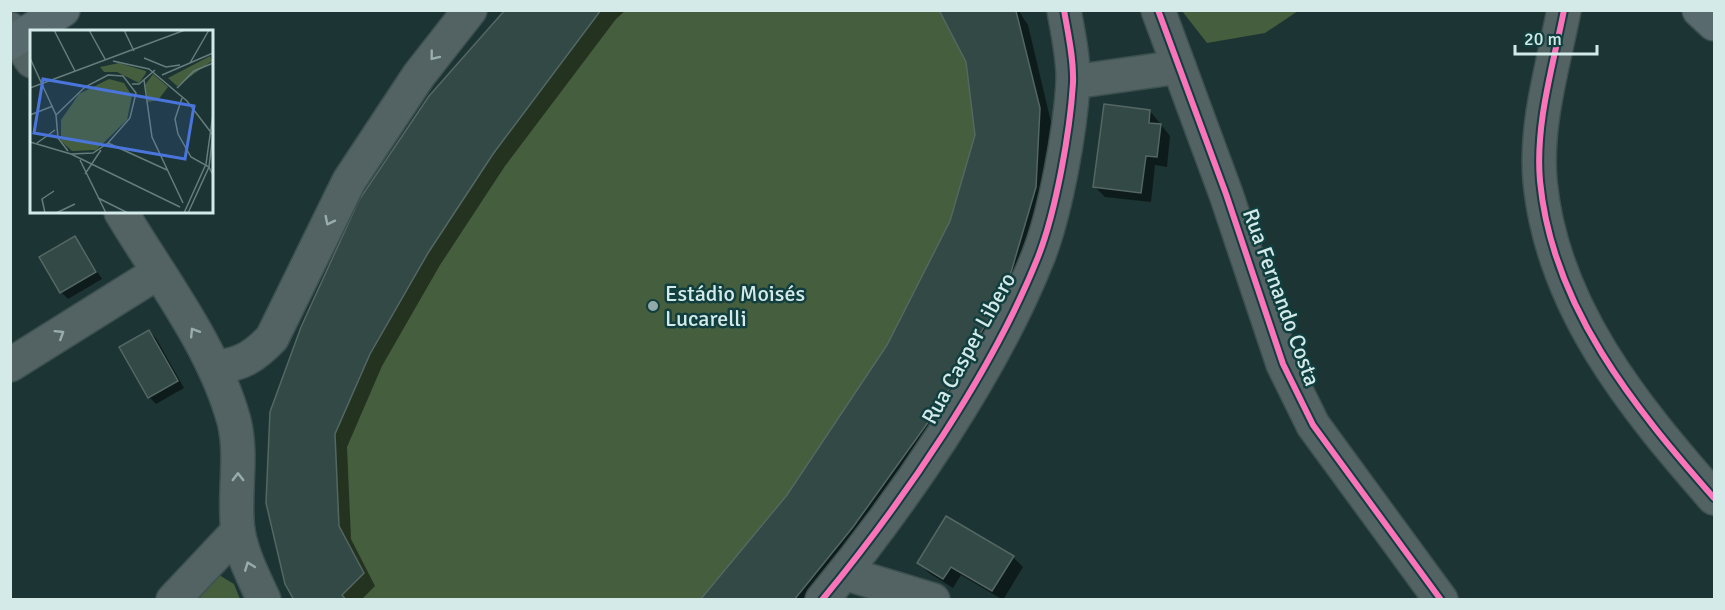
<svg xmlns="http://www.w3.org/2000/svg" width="1725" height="610" font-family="Signika,sans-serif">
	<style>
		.green { fill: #455e3d }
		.shadow { fill: #0007 }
		.building { fill: #324945; stroke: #546763; stroke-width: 1.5 }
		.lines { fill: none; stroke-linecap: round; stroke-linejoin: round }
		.minor-casing { stroke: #3d5050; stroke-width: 36 }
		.major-casing { stroke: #3d5050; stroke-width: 36 }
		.minor { stroke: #536363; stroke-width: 33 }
		.major { stroke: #586a6d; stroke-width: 33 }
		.cycleway-casing { stroke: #113e3e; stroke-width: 10 }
		.cycleway { stroke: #fb73b8; stroke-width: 6 }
		.oneway { stroke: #99adad }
		.poi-dot { fill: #93aaaa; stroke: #113e3e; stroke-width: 2 }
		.labels { text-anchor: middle; stroke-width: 5; stroke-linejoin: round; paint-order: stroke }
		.poi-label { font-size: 22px; fill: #d3eae9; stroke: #113e3e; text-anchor: start }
		.street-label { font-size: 22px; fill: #d3eae9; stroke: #113e3e }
		.inset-road { fill: none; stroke: #657d7c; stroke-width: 1.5 }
		.view { fill: #4a75dc; fill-opacity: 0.15; stroke: #4a75dc; stroke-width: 3 }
		.inset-edge { fill: none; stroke: #d3eae9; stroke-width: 3 }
	</style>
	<rect width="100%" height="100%" fill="#1c3434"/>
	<!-- green -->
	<g class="green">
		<polygon points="505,11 1016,11 1040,108 1007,286 939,407 853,527 794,599 294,599 285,584 266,503 270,412 301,327 359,200 429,96"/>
		<polygon points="1182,11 1298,11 1265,33 1207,43"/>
		<polygon points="219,575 234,584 240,599 180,600"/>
	</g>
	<!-- shadow -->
	<g class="shadow">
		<polygon points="507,10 626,10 616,19 505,166 440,265 382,366 347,447 351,539 375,586 361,600 295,600 267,503"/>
		<polygon points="941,10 1018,10 1028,25 1051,122 1048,200 1019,298 816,600 702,600 788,496 888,345 952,222 977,135 967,62"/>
		<polygon points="1150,111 1170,136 1167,167 1155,165 1151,202 1105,197 1095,187"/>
		<polygon points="75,238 102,279 68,299 61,292"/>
		<polygon points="149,331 156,338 184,388 156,404 149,397"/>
		<polygon points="1013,557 1023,567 1003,600 961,575 953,588 929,573 919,563"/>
	</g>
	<!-- building -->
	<g class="building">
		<polygon points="505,10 601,10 493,154 428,253 370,354 335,434 339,526 364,573 342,595 346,600 294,600 285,584 266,503 270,412 301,327 359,200 429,96"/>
		<polygon points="939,10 1016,11 1040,108 1036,187 1007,286 939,407 853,527 794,600 700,600 787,495 887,345 950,221 975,135 966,62"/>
		<polygon points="1104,104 1150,110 1149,123 1161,124 1157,157 1146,156 1141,193 1093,187"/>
		<polygon points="75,236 96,272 60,293 39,257"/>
		<polygon points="149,330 178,381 148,398 119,347"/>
		<polygon points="946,516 1014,556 992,591 951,567 943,579 917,563"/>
	</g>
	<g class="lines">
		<defs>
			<g id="minor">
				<polyline points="1158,10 1226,194 1283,364 1313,425 1441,600"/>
				<path d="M1564 10C1553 66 1535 124 1540 181 1552 307 1634 407 1714 498"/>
				<polyline points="10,29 32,61"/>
				<polyline points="1073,82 1179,67"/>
				<path d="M121 212C161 279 213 345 234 421 243 457 233 495 238 531 242 555 254 578 264 600"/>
				<polyline points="10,365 157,273"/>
				<path d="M216 367C241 365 255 356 272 338L349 181 419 75 470 10"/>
				<polyline points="844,573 933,600"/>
				<polyline points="173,600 238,531"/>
				<path d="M822 600C902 503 992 373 1038 257 1056 211 1070 132 1073 83 1074 59 1068 34 1064 10"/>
			</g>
			<g id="major">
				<polyline points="1699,10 1714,24"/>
				<polyline points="10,43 63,10"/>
			</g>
		</defs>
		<!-- minor casing -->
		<use href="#minor" class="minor-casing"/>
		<!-- major casing -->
		<use href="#major" class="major-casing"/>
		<!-- minor -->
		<use href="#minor" class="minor"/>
		<!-- major -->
		<use href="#major" class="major"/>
		<defs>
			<g id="cycleway">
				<polyline points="1158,10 1226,194 1283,364 1313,425 1441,600"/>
				<path d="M1564 10C1553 66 1535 124 1540 181 1552 307 1634 407 1714 498"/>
				<path d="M822 600C902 503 992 373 1038 257 1056 211 1070 132 1073 83 1074 59 1068 34 1064 10"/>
			</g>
		</defs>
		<!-- cycleway casing -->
		<use href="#cycleway" class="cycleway-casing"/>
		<!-- cycleway -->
		<use href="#cycleway" class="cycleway"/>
	</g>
	<!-- one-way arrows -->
	<defs><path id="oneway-chevron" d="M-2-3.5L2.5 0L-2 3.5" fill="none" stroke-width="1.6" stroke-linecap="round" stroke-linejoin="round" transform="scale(1.5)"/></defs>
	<g class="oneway">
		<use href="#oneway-chevron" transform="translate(434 56) rotate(128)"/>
		<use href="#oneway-chevron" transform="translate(329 221) rotate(117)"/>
		<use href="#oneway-chevron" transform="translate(194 332) rotate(-122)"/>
		<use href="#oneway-chevron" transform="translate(60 334) rotate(-32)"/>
		<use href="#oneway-chevron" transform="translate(238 477) rotate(-90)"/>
		<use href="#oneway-chevron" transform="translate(249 566) rotate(-111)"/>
	</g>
	<!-- markers -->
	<circle class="poi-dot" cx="653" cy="306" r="6"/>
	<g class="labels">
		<!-- poi labels -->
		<g class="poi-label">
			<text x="665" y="301">Estádio Moisés<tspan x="665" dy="25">Lucarelli</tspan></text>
		</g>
		<!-- street labels -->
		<g class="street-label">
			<text transform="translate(1282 297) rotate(70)" y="8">Rua Fernando Costa</text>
			<text transform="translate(968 348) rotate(-61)" y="8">Rua Casper Libero</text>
		</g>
	</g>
	<!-- overview -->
	<g transform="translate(30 30)">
		<rect width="183" height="183" fill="#1c3434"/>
		<path d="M180 26 182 31 147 56 138 48ZM89 33 116 41V43L109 53 87 42H74L70 37ZM123 44 138 57 128 70 118 72 115 55ZM79 49 94 53 102 66 97 90 66 120 42 121 31 111V90L49 64Z" fill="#455e3d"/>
		<path class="inset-road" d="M24 0 45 41M59 0 75 29M94 0 104 21M0 28 26 85 28 108 38 121M114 28 136 37 150 35M83 31 119 39 157 71 183 105M160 33 179 0M132 45 183 23M114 50 122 107 153 173M102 54H109L125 40M0 58 155 0M147 58 164 41 183 33M152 68 145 89 148 104 161 127 179 137 183 145M0 85 23 76M26 85 55 57 78 45 93 46 106 63 100 88 78 113 63 123 41 124M0 112 41 124 150 177M7 113 25 100M78 113 137 140M50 130 76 183M55 144 71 120M68 168 98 183M15 183 12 169 24 161M26 183 45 174M154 183 176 134 183 84M158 183 179 137 183 102"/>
		<path class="view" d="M13 49 164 76 155 129 4 103Z"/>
		<rect width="183" height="183" class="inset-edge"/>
	</g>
	<!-- border -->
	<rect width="1725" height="610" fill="none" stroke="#d3eae9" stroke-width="24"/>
	<!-- scale -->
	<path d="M1515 45v9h82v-9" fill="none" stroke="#d3eae9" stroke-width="3"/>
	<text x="1524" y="45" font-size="18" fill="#d3eae9" stroke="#113e3e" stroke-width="4.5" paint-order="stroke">20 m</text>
</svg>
